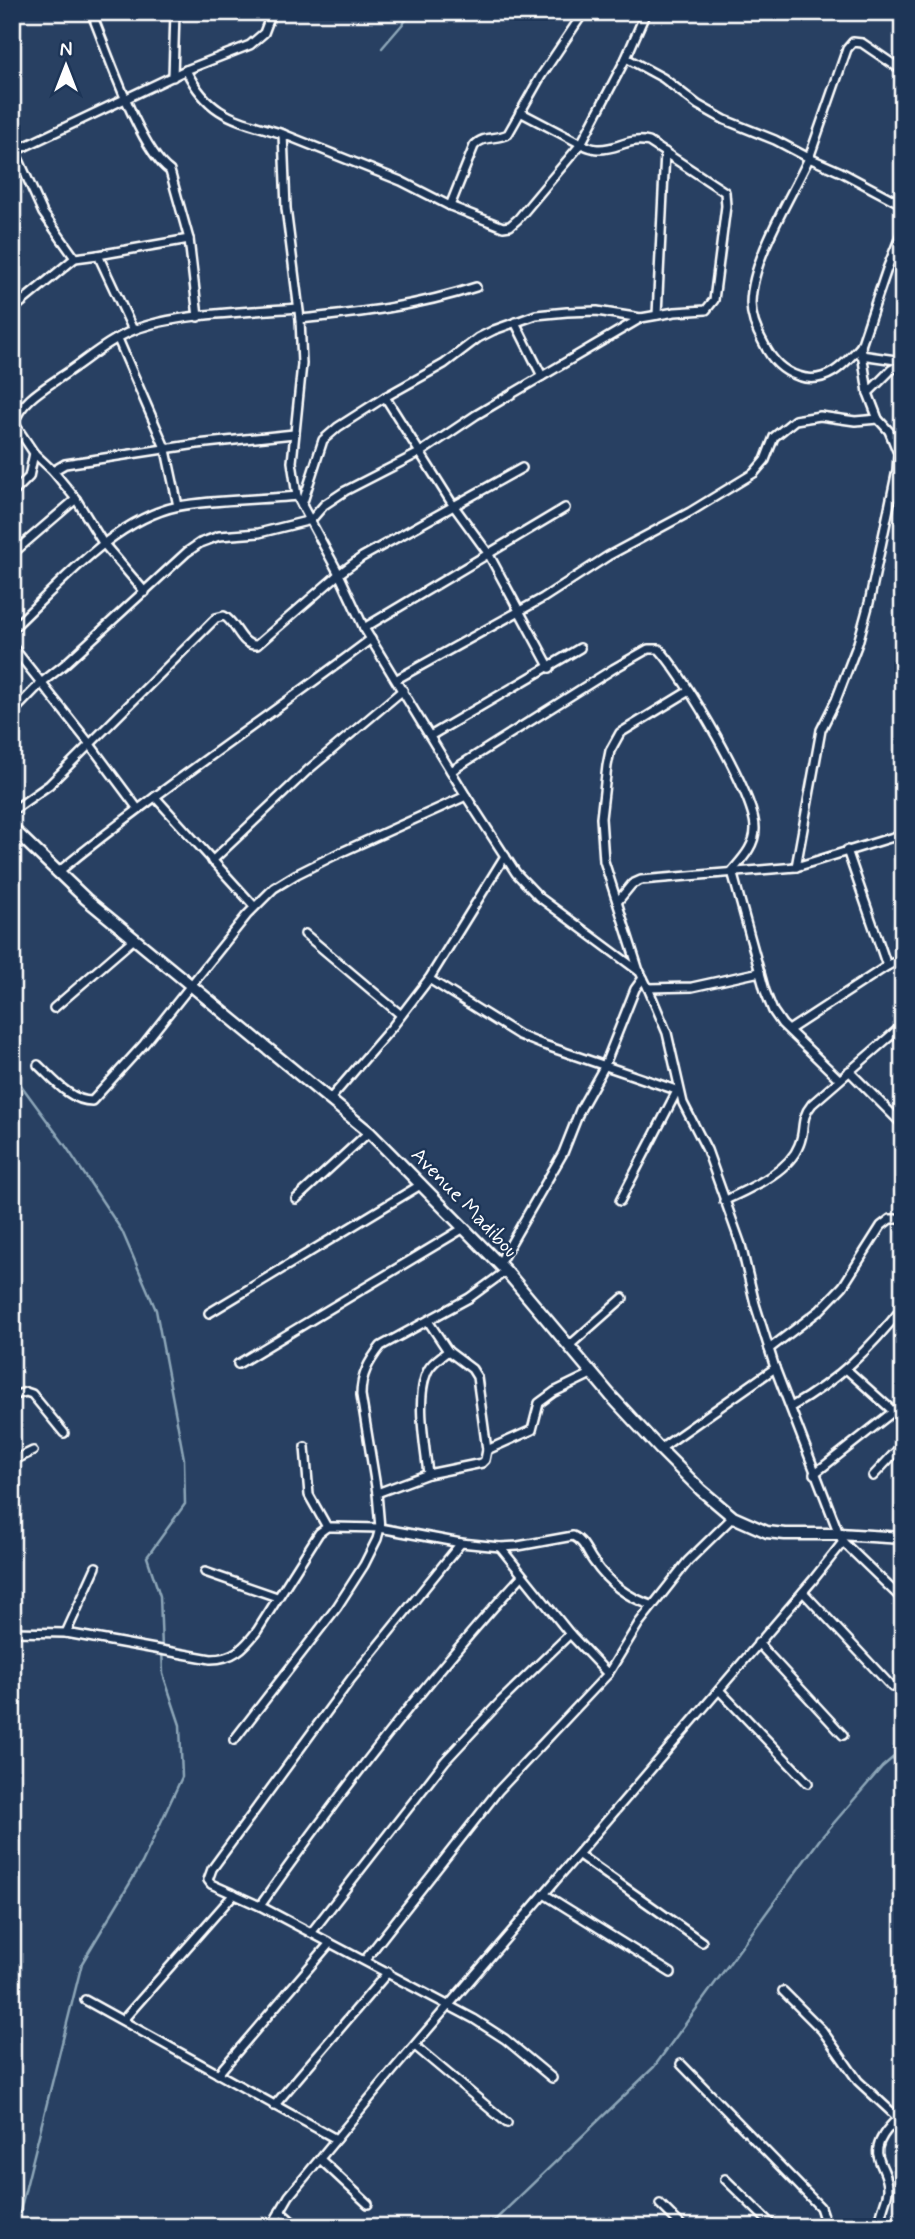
<svg xmlns="http://www.w3.org/2000/svg" width="915" height="2239" font-family="Mynerve,sans-serif">
	<style>
		.lines { fill: none; stroke-linecap: round; stroke-linejoin: round }
		.stream { stroke: #8da6b8; stroke-width: 2.5 }
		.street-casing { stroke: #fff; stroke-width: 12 }
		.secondary-casing { stroke: #fff; stroke-width: 15 }
		.street { stroke: #1d3557; stroke-width: 7 }
		.secondary { stroke: #1d3557; stroke-width: 10 }
		.labels { text-anchor: middle; stroke-width: 5; stroke-linejoin: round; paint-order: stroke }
		.street-label { font-size: 21px; fill: #fff; stroke: #1d3557 }
	</style>
	<rect width="100%" height="100%" fill="#284062"/>
	<filter id="ink" filterUnits="userSpaceOnUse"><feTurbulence type="fractalNoise" baseFrequency=".0143" numOctaves="2"/><feDisplacementMap in="SourceGraphic" scale="14" xChannelSelector="R" yChannelSelector="G"/><feConvolveMatrix kernelMatrix="1 2 1 2 8 2 1 2 1" color-interpolation-filters="sRGB"/></filter>
	<g filter="url(#ink)">
		<g class="lines">
			<!-- stream -->
			<g class="stream">
				<polyline points="382,48 413,12"/>
				<polyline points="12,1073 65,1145 122,1231 156,1310 184,1459 185,1504 147,1557 160,1596 163,1674 180,1725 182,1777 142,1863 82,1963 16,2227"/>
				<polyline points="491,2227 494,2221 654,2067 820,1839 882,1767 903,1749"/>
			</g>
			<defs>
				<g id="street">
					<path d="M91 12C107 50 139 149 170 171L189 239"/>
					<path d="M272 12 264 33 250 45 186 70C210 118 236 119 283 134L286 208 300 319 302 364 292 462 297 496 339 574 364 628 466 796 516 873 539 897 640 972 648 988 667 1033 683 1103 707 1150 741 1245 755 1304 775 1368 839 1534 843 1542 903 1600"/>
					<polyline points="626,58 663,78 698,105 725,120 775,140 809,158 847,49 853,42 862,43 903,71"/>
					<polyline points="173,77 175,12"/>
					<polyline points="520,112 581,144 626,58 646,12"/>
					<path d="M283 134 401 181 450 206 503 227 510 226 518 219 581 144C586 146 592 149 598 149 618 150 627 137 649 142L725 192 726 206 714 300 706 310 675 312 641 318 597 311 567 312 536 315 494 330 478 338 444 364 385 397 338 427 323 440 302 505"/>
					<polyline points="15,151 43,213 75,258 98,255 133,330"/>
					<polyline points="13,152 186,70"/>
					<path d="M450 206 474 146C483 135 496 140 508 134L541 76 584 12"/>
					<polyline points="98,255 189,239 198,317"/>
					<polyline points="12,310 75,258"/>
					<polyline points="657,315 665,152"/>
					<path d="M300 319C360 313 418 306 476 287"/>
					<polyline points="515,322 542,376"/>
					<polyline points="118,339 166,450 178,506"/>
					<path d="M861 346C844 365 825 386 798 376 782 371 771 359 764 344 757 332 751 318 751 303 752 258 790 199 809 158L841 172 903 205"/>
					<polyline points="861,355 903,361"/>
					<polyline points="868,393 891,370 903,364"/>
					<polyline points="385,397 453,505 488,553 550,668"/>
					<polyline points="53,471 65,464 197,444 294,434"/>
					<polyline points="12,494 29,477 34,453"/>
					<polyline points="12,554 76,499"/>
					<path d="M145 592 103 543 76 499 53 471 34 453 14 423C21 401 43 389 62 376 85 361 109 340 134 330 176 313 251 312 298 308"/>
					<polyline points="364,628 565,508"/>
					<path d="M12 629C59 585 114 519 179 506 216 499 259 500 297 496"/>
					<polyline points="12,646 89,743 138,809"/>
					<polyline points="397,679 543,598 608,556 690,512 754,473 765,460 774,437 795,420 820,416 855,421 878,419"/>
					<polyline points="12,713 41,683 64,665 187,552 200,543 219,536 259,533 311,520 324,505 345,491 421,452 476,415 641,318"/>
					<polyline points="430,736 580,648"/>
					<path d="M451 771 613 669 648 649H659C683 674 756 796 755 829 755 846 742 859 732 871L765 991 773 1011 782 1024 839 1079"/>
					<polyline points="155,797 254,906"/>
					<path d="M12 811 49 785 216 618 224 616C237 623 241 647 257 645L339 574 362 557 522 468"/>
					<polyline points="847,850 887,966"/>
					<polyline points="212,861 308,770 403,690"/>
					<polyline points="796,867 821,730 836,700 858,643 869,603 897,470 898,453 889,431 878,419 868,393 861,346 887,269 903,229"/>
					<path d="M57 873C158 790 267 718 371 639"/>
					<polyline points="618,901 632,884 641,880 796,867 903,834"/>
					<polyline points="305,934 401,1015"/>
					<polyline points="639,971 604,861 601,818 607,766 610,751 620,733 689,691"/>
					<polyline points="429,979 519,1035 541,1044 679,1091"/>
					<polyline points="648,988 692,987 760,972"/>
					<polyline points="54,1008 135,938"/>
					<polyline points="789,1030 887,966 903,958"/>
					<path d="M38 1065C53 1079 70 1101 92 1101L144 1044 247 915 274 888 297 874 335 855 466 796"/>
					<polyline points="849,1071 903,1125"/>
					<polyline points="330,1099 393,1026 429,979 505,856"/>
					<polyline points="296,1199 369,1132"/>
					<polyline points="620,1201 677,1091"/>
					<path d="M724 1201C748 1189 789 1172 799 1145 806 1129 799 1120 812 1104L903 1025"/>
					<polyline points="499,1264 563,1153 580,1110 604,1067 635,989 643,978"/>
					<polyline points="209,1313 422,1184"/>
					<polyline points="570,1345 623,1298"/>
					<polyline points="769,1349 820,1310 843,1286 881,1226 890,1219 903,1219"/>
					<polyline points="238,1364 464,1228"/>
					<polyline points="846,1369 903,1420"/>
					<polyline points="12,1396 26,1392 32,1394 64,1433"/>
					<path d="M791 1407C838 1380 869 1350 903 1307"/>
					<polyline points="305,1447 309,1495 327,1527"/>
					<polyline points="660,1449 775,1368"/>
					<polyline points="487,1450 532,1430 539,1403 554,1392 593,1373"/>
					<polyline points="12,1461 33,1451"/>
					<path d="M428 1474C425 1445 415 1396 428 1370 433 1361 441 1357 448 1351"/>
					<polyline points="814,1474 894,1411"/>
					<polyline points="873,1476 903,1444"/>
					<polyline points="377,1493 428,1474 482,1463 485,1460 487,1450 477,1377 472,1369 448,1351 428,1321"/>
					<polyline points="461,1543 351,1679 212,1869 208,1880 211,1884 260,1906 474,2019 505,2039 552,2078"/>
					<polyline points="500,1547 570,1634 608,1674"/>
					<polyline points="205,1572 277,1597"/>
					<polyline points="803,1592 892,1687"/>
					<path d="M12 1632 66 1633 211 1659C233 1659 244 1648 257 1631L319 1533 327 1527H333L380 1528 461 1543 500 1547 518 1546 573 1536C584 1541 587 1553 594 1562 609 1584 627 1597 651 1605"/>
					<polyline points="66,1633 96,1567"/>
					<polyline points="758,1643 843,1735"/>
					<polyline points="719,1690 808,1783"/>
					<path d="M234 1740 337 1607 364 1565 377 1539 380 1528 377 1493 361 1395C361 1375 369 1361 381 1346L469 1298 506 1271"/>
					<polyline points="579,1855 702,1942"/>
					<polyline points="544,1894 671,1973"/>
					<path d="M260 1906C341 1791 426 1680 521 1577"/>
					<polyline points="311,1933 445,1761 501,1701 570,1634"/>
					<polyline points="365,1960 498,1791 608,1674 639,1623 688,1561 733,1517"/>
					<polyline points="12,1969 15,1969"/>
					<polyline points="783,1991 822,2030 858,2081 898,2118"/>
					<polyline points="85,2000 336,2139"/>
					<polyline points="123,2020 234,1894"/>
					<polyline points="415,2046 507,2123"/>
					<polyline points="681,2064 820,2207 824,2219 818,2227"/>
					<polyline points="218,2074 330,1943"/>
					<polyline points="274,2106 388,1972"/>
					<polyline points="321,2160 368,2204"/>
					<polyline points="725,2179 774,2227"/>
					<polyline points="660,2204 683,2227"/>
					<polyline points="280,2211 298,2227"/>
					<polyline points="611,2226 612,2227"/>
					<polyline points="271,2227 289,2196 394,2069 813,1580 843,1542"/>
					<path d="M881 2227C878 2214 887 2202 888 2190 889 2178 882 2169 879 2159 872 2142 892 2124 903 2113"/>
				</g>
				<polyline id="secondary" points="12,828 86,899 369,1132 506,1271 611,1396 660,1449 701,1490 733,1517 767,1532 785,1534 839,1534 903,1538"/>
			</defs>
			<!-- street casing -->
			<use href="#street" class="street-casing"/>
			<!-- secondary casing -->
			<use href="#secondary" class="secondary-casing"/>
			<!-- street -->
			<use href="#street" class="street"/>
			<!-- secondary -->
			<use href="#secondary" class="secondary"/>
		</g>
	</g>
	<g class="labels">
		<!-- street labels -->
		<g class="street-label">
			<text transform="translate(465 1202) rotate(46)" y="7">Avenue Madibou</text>
		</g>
	</g>
	<!-- margin -->
	<rect width="915" height="2239" fill="none" stroke="#1d3557" stroke-width="42"/>
	<rect x="21" y="21" width="873" height="2197" fill="none" stroke="#fff" stroke-width="2.5" filter="url(#ink)"/>
	<!-- north arrow -->
	<g transform="translate(66 66)" stroke="#1d3557" stroke-width="5" paint-order="stroke">
	<path d="M0-5L12 26L0 18L-12 26Z" fill="#ffffff"/>
	<text y="-10" font-size="19" font-weight="bold" text-anchor="middle" fill="#ffffff">N</text>
	</g>
</svg>
